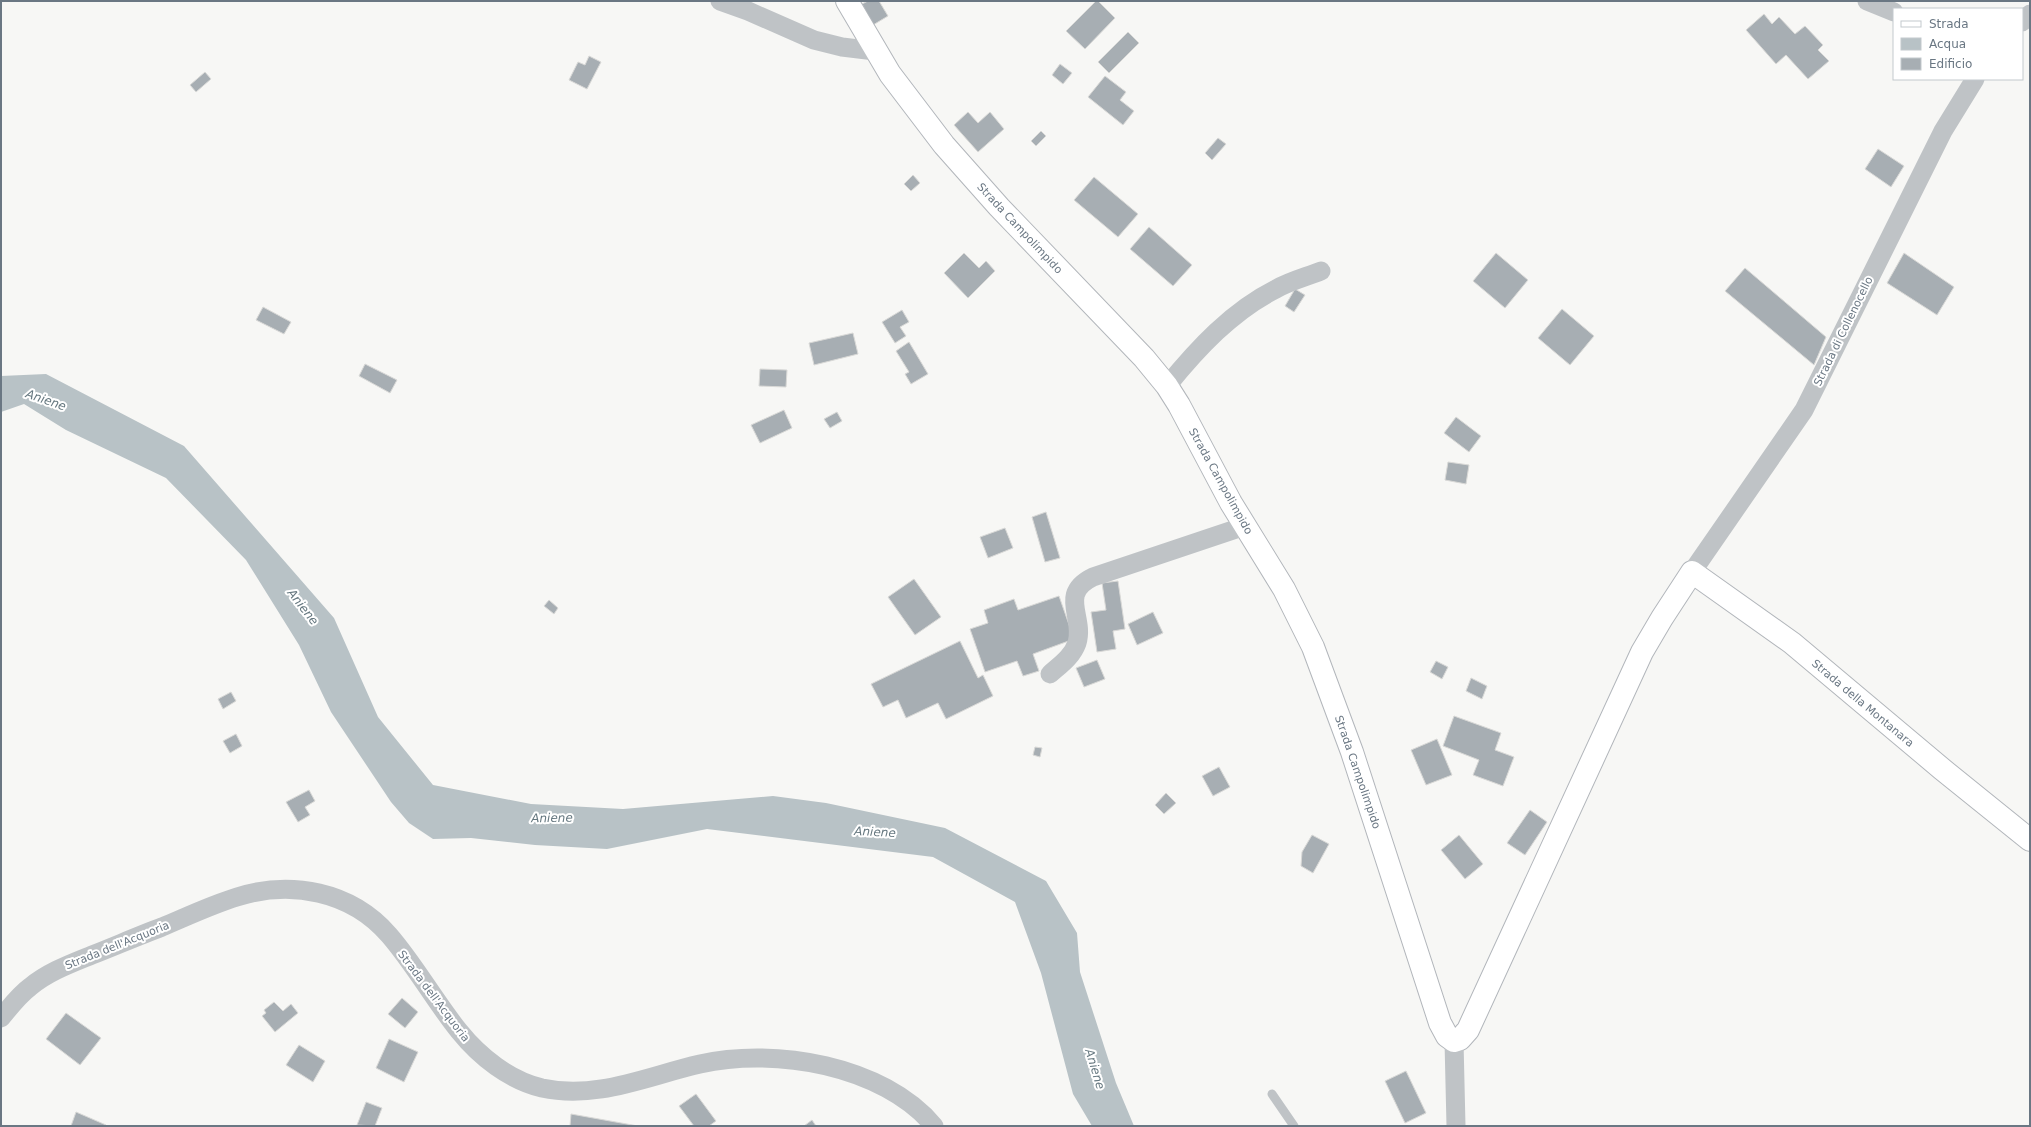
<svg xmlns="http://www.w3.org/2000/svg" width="2031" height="1127" font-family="'DejaVu Sans',sans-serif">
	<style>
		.water { fill: #b8c2c6 }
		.building { fill: #a7aeb3; stroke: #d9d9d7 }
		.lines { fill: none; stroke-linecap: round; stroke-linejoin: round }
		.secondary-casing { stroke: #b2b6bb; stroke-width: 24 }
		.lane { stroke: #bfc3c6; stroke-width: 9 }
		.street { stroke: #bfc3c6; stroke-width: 19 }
		.secondary { stroke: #fff; stroke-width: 22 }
		.labels { text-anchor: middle; stroke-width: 4; stroke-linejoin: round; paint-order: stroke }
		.street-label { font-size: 11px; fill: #6a7783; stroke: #fff }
		.water-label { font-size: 12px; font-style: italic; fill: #65777f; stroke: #fff }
	</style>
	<rect width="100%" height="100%" fill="#f7f7f5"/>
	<!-- water -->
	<polygon class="water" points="46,374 184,446 334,618 378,717 433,785 531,804 623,809 773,796 826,803 945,828 1046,881 1077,933 1080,972 1116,1083 1134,1126 1092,1126 1073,1094 1041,973 1015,902 933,857 707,829 607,849 535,845 471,838 433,839 409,823 391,802 331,712 299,645 246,560 166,478 66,430 24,404 1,412 1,376"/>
	<!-- building -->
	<g class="building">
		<polygon points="868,1 879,1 888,16 873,25 862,4"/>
		<polygon points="1096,1 1098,1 1115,18 1085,49 1066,31"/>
		<polygon points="1764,14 1772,24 1779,17 1795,34 1805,26 1823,45 1818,50 1829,61 1808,79 1786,55 1776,64 1746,30"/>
		<polygon points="1128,32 1139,43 1109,73 1098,62"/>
		<polygon points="589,56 601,62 587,89 569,80 578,62 585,65"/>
		<polygon points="1060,64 1072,73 1063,84 1052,75"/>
		<polygon points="205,72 211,79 196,92 190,85"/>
		<polygon points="1105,76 1126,92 1120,100 1134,111 1123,125 1088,97"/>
		<polygon points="968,112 978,123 990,112 1004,129 978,152 954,125"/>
		<polygon points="1041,131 1046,136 1036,146 1031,141"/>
		<polygon points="1218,138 1226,144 1212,160 1205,153"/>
		<polygon points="1878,149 1904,166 1891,187 1865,169"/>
		<polygon points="913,175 920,183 911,191 904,184"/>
		<polygon points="1094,177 1138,214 1118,237 1074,200"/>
		<polygon points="1149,227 1192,265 1173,286 1130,249"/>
		<polygon points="964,253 979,268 986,261 995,271 968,298 944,273"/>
		<polygon points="1496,253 1528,280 1505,308 1473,281"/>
		<polygon points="1904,253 1954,287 1937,315 1887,283"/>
		<polygon points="1745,268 1826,337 1814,365 1725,291"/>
		<polygon points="1295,289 1305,295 1294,312 1285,306"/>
		<polygon points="263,307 291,322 284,334 256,320"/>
		<polygon points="1562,309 1594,336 1570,365 1538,338"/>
		<polygon points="902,310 909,322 900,327 906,336 895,343 882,322"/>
		<polygon points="853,333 858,354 814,365 809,343"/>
		<polygon points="909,342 928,374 911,384 905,374 909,372 896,351"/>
		<polygon points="365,364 397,380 390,393 359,376"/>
		<polygon points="760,369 787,370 786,387 759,386"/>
		<polygon points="784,410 792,428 760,443 751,425"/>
		<polygon points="837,412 842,421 830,428 824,419"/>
		<polygon points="1456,417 1481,436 1469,452 1444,433"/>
		<polygon points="1448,462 1469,465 1466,484 1445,480"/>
		<polygon points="1046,512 1060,558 1045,562 1032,517"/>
		<polygon points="1005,528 1013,548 988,558 980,537"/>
		<polygon points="914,579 941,617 915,635 888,597"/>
		<polygon points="1118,581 1125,629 1113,631 1116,649 1097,652 1091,612 1106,610 1102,583"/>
		<polygon points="1059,596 1074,639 1033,654 1039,671 1023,676 1017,661 985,672 970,629 988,623 984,610 1014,599 1018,610"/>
		<polygon points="549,600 558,608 554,614 544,606"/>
		<polygon points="1153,612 1163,633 1137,645 1128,624"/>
		<polygon points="960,641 978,678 983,675 993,696 946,719 938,703 906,718 898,700 883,707 871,684"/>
		<polygon points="1097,660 1105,679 1084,687 1076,668"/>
		<polygon points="1436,661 1448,667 1442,679 1430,672"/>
		<polygon points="1471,678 1487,686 1482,699 1466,691"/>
		<polygon points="231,692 236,701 223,709 218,699"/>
		<polygon points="1454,716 1501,733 1495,750 1514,757 1503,786 1473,775 1479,760 1443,746"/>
		<polygon points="236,734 242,746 230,753 223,741"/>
		<polygon points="1437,739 1452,775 1426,785 1411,750"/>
		<polygon points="1035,747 1042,748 1040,757 1033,755"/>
		<polygon points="1219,767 1230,787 1213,796 1202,776"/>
		<polygon points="309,790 315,801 305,807 310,815 298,822 286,802"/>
		<polygon points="1166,793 1176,803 1164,814 1155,805"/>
		<polygon points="1530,810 1547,822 1525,855 1507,843"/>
		<polygon points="1312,835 1329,844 1313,873 1301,866 1302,852"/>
		<polygon points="1459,835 1483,864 1465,879 1441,850"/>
		<polygon points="402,998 418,1012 405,1028 388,1014"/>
		<polygon points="274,1002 283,1011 291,1004 298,1013 275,1032 262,1016 266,1013 264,1010"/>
		<polygon points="66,1013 101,1038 80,1065 46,1039"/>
		<polygon points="389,1039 418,1052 404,1082 376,1068"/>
		<polygon points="299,1045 325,1061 313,1082 286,1065"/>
		<polygon points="1406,1071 1426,1113 1405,1123 1385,1081"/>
		<polygon points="696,1094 716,1121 709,1126 694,1126 679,1106"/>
		<polygon points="366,1102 382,1108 375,1126 357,1125"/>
		<polygon points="76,1112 106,1125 106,1126 71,1126"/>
		<polygon points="571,1114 638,1126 570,1126"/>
		<polygon points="812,1120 816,1126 804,1126"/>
	</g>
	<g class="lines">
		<defs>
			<polyline id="secondary" points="847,1 890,74 944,145 999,207 1144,358 1167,386 1179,405 1231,503 1284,589 1313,647 1352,752 1440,1023 1447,1036 1454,1041 1460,1039 1468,1030 1642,652 1662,618 1692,572 1792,643 1942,769 2030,840"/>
		</defs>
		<!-- secondary casing -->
		<use href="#secondary" class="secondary-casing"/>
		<!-- lane -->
		<polyline class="lane" points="1272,1094 1294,1126"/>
		<!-- street -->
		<g class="street">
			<polyline points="720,1 748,11 814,40 842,47 875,51"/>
			<polyline points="1867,1 1894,12"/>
			<polyline points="2022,22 2030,14"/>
			<path d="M1167 386C1197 349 1232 311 1276 289 1290 281 1306 277 1321 271"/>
			<polyline points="1692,572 1804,410 1943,131 1975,79"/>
			<path d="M1050 674C1060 665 1072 657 1077 643 1085 617 1058 594 1093 577L1245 526"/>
			<path d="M1 1018C10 1007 19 995 30 987 48 972 70 964 92 955 115 946 138 936 162 927 186 917 211 905 237 897 291 880 351 891 389 935 415 965 434 1000 459 1031 480 1057 509 1080 542 1088 597 1100 647 1076 700 1064 774 1047 883 1065 934 1126"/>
			<polyline points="1454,1041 1456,1126"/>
		</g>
		<!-- secondary -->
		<use href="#secondary" class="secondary"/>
	</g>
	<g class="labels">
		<!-- street labels -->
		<g class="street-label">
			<text transform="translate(1020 228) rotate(47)" y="4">Strada Campolimpido</text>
			<text transform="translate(1843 331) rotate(-64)" y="4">Strada di Collenocello</text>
			<text transform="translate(1221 481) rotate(61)" y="4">Strada Campolimpido</text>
			<text transform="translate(1863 703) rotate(40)" y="4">Strada della Montanara</text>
			<text transform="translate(1358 772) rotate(71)" y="4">Strada Campolimpido</text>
			<text transform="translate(117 945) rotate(-22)" y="4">Strada dell'Acquoria</text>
			<text transform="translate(434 996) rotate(53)" y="4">Strada dell'Acquoria</text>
		</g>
		<!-- water labels -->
		<g class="water-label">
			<text transform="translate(46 400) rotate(19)" y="4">Aniene</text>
			<text transform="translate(303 607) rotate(52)" y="4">Aniene</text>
			<text transform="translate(552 818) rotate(-1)" y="4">Aniene</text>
			<text transform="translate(875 832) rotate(3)" y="4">Aniene</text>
			<text transform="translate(1095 1069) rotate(73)" y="4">Aniene</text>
		</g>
	</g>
	<!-- border -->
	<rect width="2031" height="1127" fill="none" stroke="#6a7783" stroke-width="4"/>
	<!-- legend -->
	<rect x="1893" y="8" width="130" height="72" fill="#ffffff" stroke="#c3c9cd"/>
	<rect x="1901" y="21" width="20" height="6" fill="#ffffff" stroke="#c3c9cd"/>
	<text x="1929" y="28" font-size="12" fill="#6a7783">Strada</text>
	<rect x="1901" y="38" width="20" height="12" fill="#b8c2c6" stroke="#c3c9cd"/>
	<text x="1929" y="48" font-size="12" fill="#6a7783">Acqua</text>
	<rect x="1901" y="58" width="20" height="12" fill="#a7aeb3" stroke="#c3c9cd"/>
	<text x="1929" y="68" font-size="12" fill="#6a7783">Edificio</text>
</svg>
